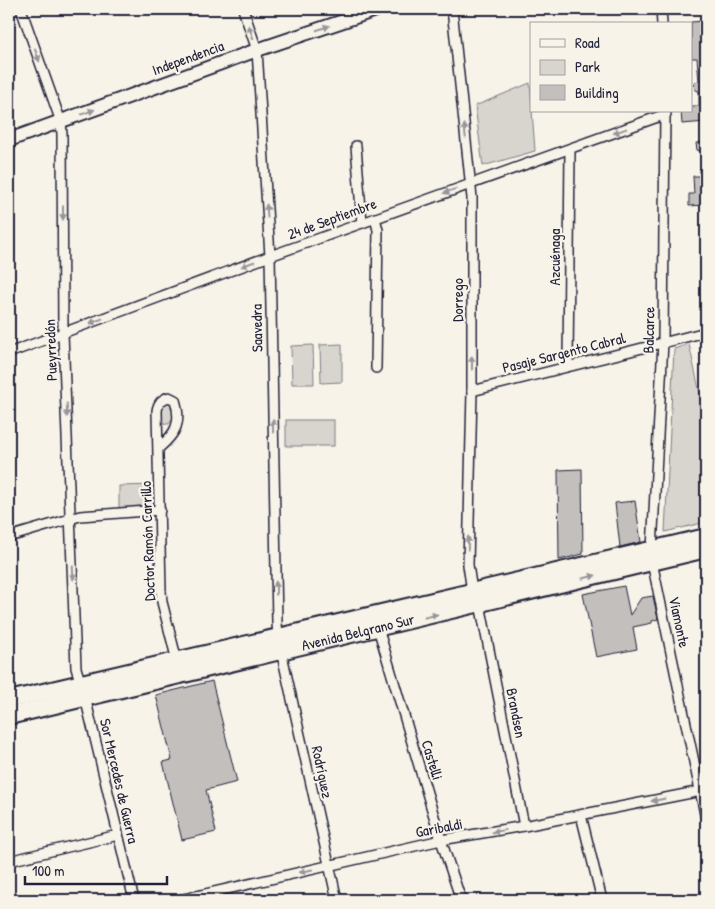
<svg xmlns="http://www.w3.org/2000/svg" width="715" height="909" font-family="'Patrick Hand',sans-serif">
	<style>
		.green { fill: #d8d5cf; stroke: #7d7c85 }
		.building { fill: #c2bfbd; stroke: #22223b }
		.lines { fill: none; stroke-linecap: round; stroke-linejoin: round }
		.street-casing { stroke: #22223b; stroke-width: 12 }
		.secondary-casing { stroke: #22223b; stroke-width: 16 }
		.highway-casing { stroke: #22223b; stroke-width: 20 }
		.street { stroke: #f7f3e8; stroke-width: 9 }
		.secondary { stroke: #f7f3e8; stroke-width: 12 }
		.highway { stroke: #f7f3e8; stroke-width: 16 }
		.oneway { fill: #97959a }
		.labels { text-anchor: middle; stroke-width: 4.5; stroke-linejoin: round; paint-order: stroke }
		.street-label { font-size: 15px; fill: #22223b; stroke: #f7f3e8 }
	</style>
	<rect width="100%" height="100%" fill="#f7f3e8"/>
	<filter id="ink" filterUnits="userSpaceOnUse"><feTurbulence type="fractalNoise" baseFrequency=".02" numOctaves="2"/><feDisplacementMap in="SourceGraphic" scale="10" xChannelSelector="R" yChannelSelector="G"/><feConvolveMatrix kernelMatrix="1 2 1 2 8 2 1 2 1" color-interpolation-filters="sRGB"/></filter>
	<g filter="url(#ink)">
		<!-- green -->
		<g class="green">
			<polygon points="530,83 535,151 483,166 475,106"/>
			<polygon points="342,344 342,382 321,383 320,345"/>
			<polygon points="689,344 706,421 706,522 665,532 674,349"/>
			<polygon points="313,345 314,384 292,384 291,346"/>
			<path d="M167 402 172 404 175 414 169 424H165C159 417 160 408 167 402Z"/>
			<rect x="286" y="420" width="48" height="26"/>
			<polygon points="155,485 156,507 119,508 119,486"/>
		</g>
		<!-- building -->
		<g class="building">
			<polygon points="705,21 706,122 682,124 681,111 691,111 691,106 699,106 699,91 695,90 694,82 699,81 697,58 691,58 691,22"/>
			<polygon points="706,142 706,153 697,150 696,143"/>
			<polygon points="693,176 706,176 706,184 703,184 704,205 689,206 689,194 694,194"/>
			<polygon points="582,469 583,554 559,560 558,470"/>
			<polygon points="635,501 641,542 620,547 615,503"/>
			<polygon points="624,586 630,615 641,598 653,596 658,619 652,621 652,623 633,627 637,649 596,657 583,594"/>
			<polygon points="212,681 237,782 206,790 216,832 182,840 163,762 172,760 156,695"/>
		</g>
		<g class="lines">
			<defs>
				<g id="street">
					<polyline points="21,9 61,122 62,134 63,333 76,668 85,697 134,900"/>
					<polyline points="243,9 257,50 270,256 277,623 278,637 337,900"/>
					<polyline points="452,9 472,198 472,391 468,565 472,591"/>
					<polyline points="661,9 662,24"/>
					<polyline points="665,111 663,342 652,549 652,562 706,819"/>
					<polyline points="356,146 362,223"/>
					<polyline points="375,218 378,230 376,368"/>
					<polyline points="9,353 270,256 666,114"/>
					<polyline points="568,365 570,149"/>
					<polyline points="472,391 706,332"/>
					<path d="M159 448C176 433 182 423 175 400L169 397C161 399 158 403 157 411L161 591 162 602 177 661"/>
					<polyline points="9,537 80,516 160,510"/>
					<polyline points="480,604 524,826"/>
					<polyline points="378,628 441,840 461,900"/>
					<polyline points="581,815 602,900"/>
					<polyline points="13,860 118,835"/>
					<polyline points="179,900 441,840 524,826 706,790"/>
				</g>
				<polyline id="secondary" points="9,140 257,50 379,9"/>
				<g id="highway">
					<polyline points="9,700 706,537"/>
					<path id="s1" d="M9 716 706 549"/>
				</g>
			</defs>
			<!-- street casing -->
			<use href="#street" class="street-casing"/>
			<!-- secondary casing -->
			<use href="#secondary" class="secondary-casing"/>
			<!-- highway casing -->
			<use href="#highway" class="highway-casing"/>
			<!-- street -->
			<use href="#street" class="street"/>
			<!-- secondary -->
			<use href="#secondary" class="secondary"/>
			<!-- highway -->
			<use href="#highway" class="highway"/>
		</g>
		<!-- one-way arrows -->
		<defs><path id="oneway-solid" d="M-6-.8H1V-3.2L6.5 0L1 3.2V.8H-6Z" transform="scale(1.25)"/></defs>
		<g class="oneway">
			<use href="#oneway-solid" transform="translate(323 28) rotate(-19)"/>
			<use href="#oneway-solid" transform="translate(251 32) rotate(-109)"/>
			<use href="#oneway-solid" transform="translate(37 55) rotate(70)"/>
			<use href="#oneway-solid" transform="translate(88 112) rotate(-20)"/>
			<use href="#oneway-solid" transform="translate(465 131) rotate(-96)"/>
			<use href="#oneway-solid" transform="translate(620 131) rotate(160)"/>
			<use href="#oneway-solid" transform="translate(450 191) rotate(160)"/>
			<use href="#oneway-solid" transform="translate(267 211) rotate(-94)"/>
			<use href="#oneway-solid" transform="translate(63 213) rotate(90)"/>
			<use href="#oneway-solid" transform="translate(248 264) rotate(159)"/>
			<use href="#oneway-solid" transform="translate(96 321) rotate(159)"/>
			<use href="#oneway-solid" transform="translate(472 363) rotate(-90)"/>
			<use href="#oneway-solid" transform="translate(67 410) rotate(88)"/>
			<use href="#oneway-solid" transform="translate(273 426) rotate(-91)"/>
			<use href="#oneway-solid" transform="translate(468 543) rotate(-89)"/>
			<use href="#oneway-solid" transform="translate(73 573) rotate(88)"/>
			<use href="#oneway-solid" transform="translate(589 577) rotate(-14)"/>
			<use href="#oneway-solid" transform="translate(276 588) rotate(-91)"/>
			<use href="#oneway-solid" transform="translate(431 616) rotate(-13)"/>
			<use href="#oneway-solid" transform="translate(658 800) rotate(169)"/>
			<use href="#oneway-solid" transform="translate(499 831) rotate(170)"/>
			<use href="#oneway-solid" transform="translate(306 871) rotate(167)"/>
		</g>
	</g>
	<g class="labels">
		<!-- street labels -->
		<g class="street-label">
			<text transform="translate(188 58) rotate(-20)" y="5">Independencia</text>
			<text transform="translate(332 219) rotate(-20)" y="5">24 de Septiembre</text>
			<text transform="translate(555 257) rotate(-90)" y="5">Azcuénaga</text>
			<text transform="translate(458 300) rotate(-90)" y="5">Dorrego</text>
			<text transform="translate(257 328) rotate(-91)" y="5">Saavedra</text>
			<text transform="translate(649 330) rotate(-89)" y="5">Balcarce</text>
			<text transform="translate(51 350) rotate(-92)" y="5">Pueyrredón</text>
			<text transform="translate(564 353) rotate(-14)" y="5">Pasaje Sargento Cabral</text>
			<text transform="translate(148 541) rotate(-92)" y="5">Doctor Ramón Carrillo</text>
			<text transform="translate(679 622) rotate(78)" y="5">Viamonte</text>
			<text dy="5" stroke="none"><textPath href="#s1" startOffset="359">Avenida Belgrano Sur</textPath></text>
			<text transform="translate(516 713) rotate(79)" y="5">Brandsen</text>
			<text transform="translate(432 760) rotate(73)" y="5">Castelli</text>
			<text transform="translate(322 772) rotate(78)" y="5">Rodríguez</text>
			<text transform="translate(119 781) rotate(77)" y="5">Sor Mercedes de Guerra</text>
			<text transform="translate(439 828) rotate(-11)" y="5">Garibaldi</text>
		</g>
	</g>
	<!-- margin -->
	<rect width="715" height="909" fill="none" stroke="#f7f3e8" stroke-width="30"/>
	<rect x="15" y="15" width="685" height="879" fill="none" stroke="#22223b" stroke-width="2" filter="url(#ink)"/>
	<!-- legend -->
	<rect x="530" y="22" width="162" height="90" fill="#f7f3e8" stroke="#a29fa3"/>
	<rect x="540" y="39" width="25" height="8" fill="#f7f3e8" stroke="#a29fa3"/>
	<text x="575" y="48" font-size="15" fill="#22223b">Road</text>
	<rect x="540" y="60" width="25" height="15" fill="#d8d5cf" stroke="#a29fa3"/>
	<text x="575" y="72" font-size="15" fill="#22223b">Park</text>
	<rect x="540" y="85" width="25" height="15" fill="#c2bfbd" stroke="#a29fa3"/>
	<text x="575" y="98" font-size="15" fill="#22223b">Building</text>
	<!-- scale -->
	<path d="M25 876v8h142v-8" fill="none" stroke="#22223b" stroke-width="2.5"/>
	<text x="32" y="876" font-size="15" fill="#22223b" stroke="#f7f3e8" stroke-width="4" paint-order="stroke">100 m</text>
</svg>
